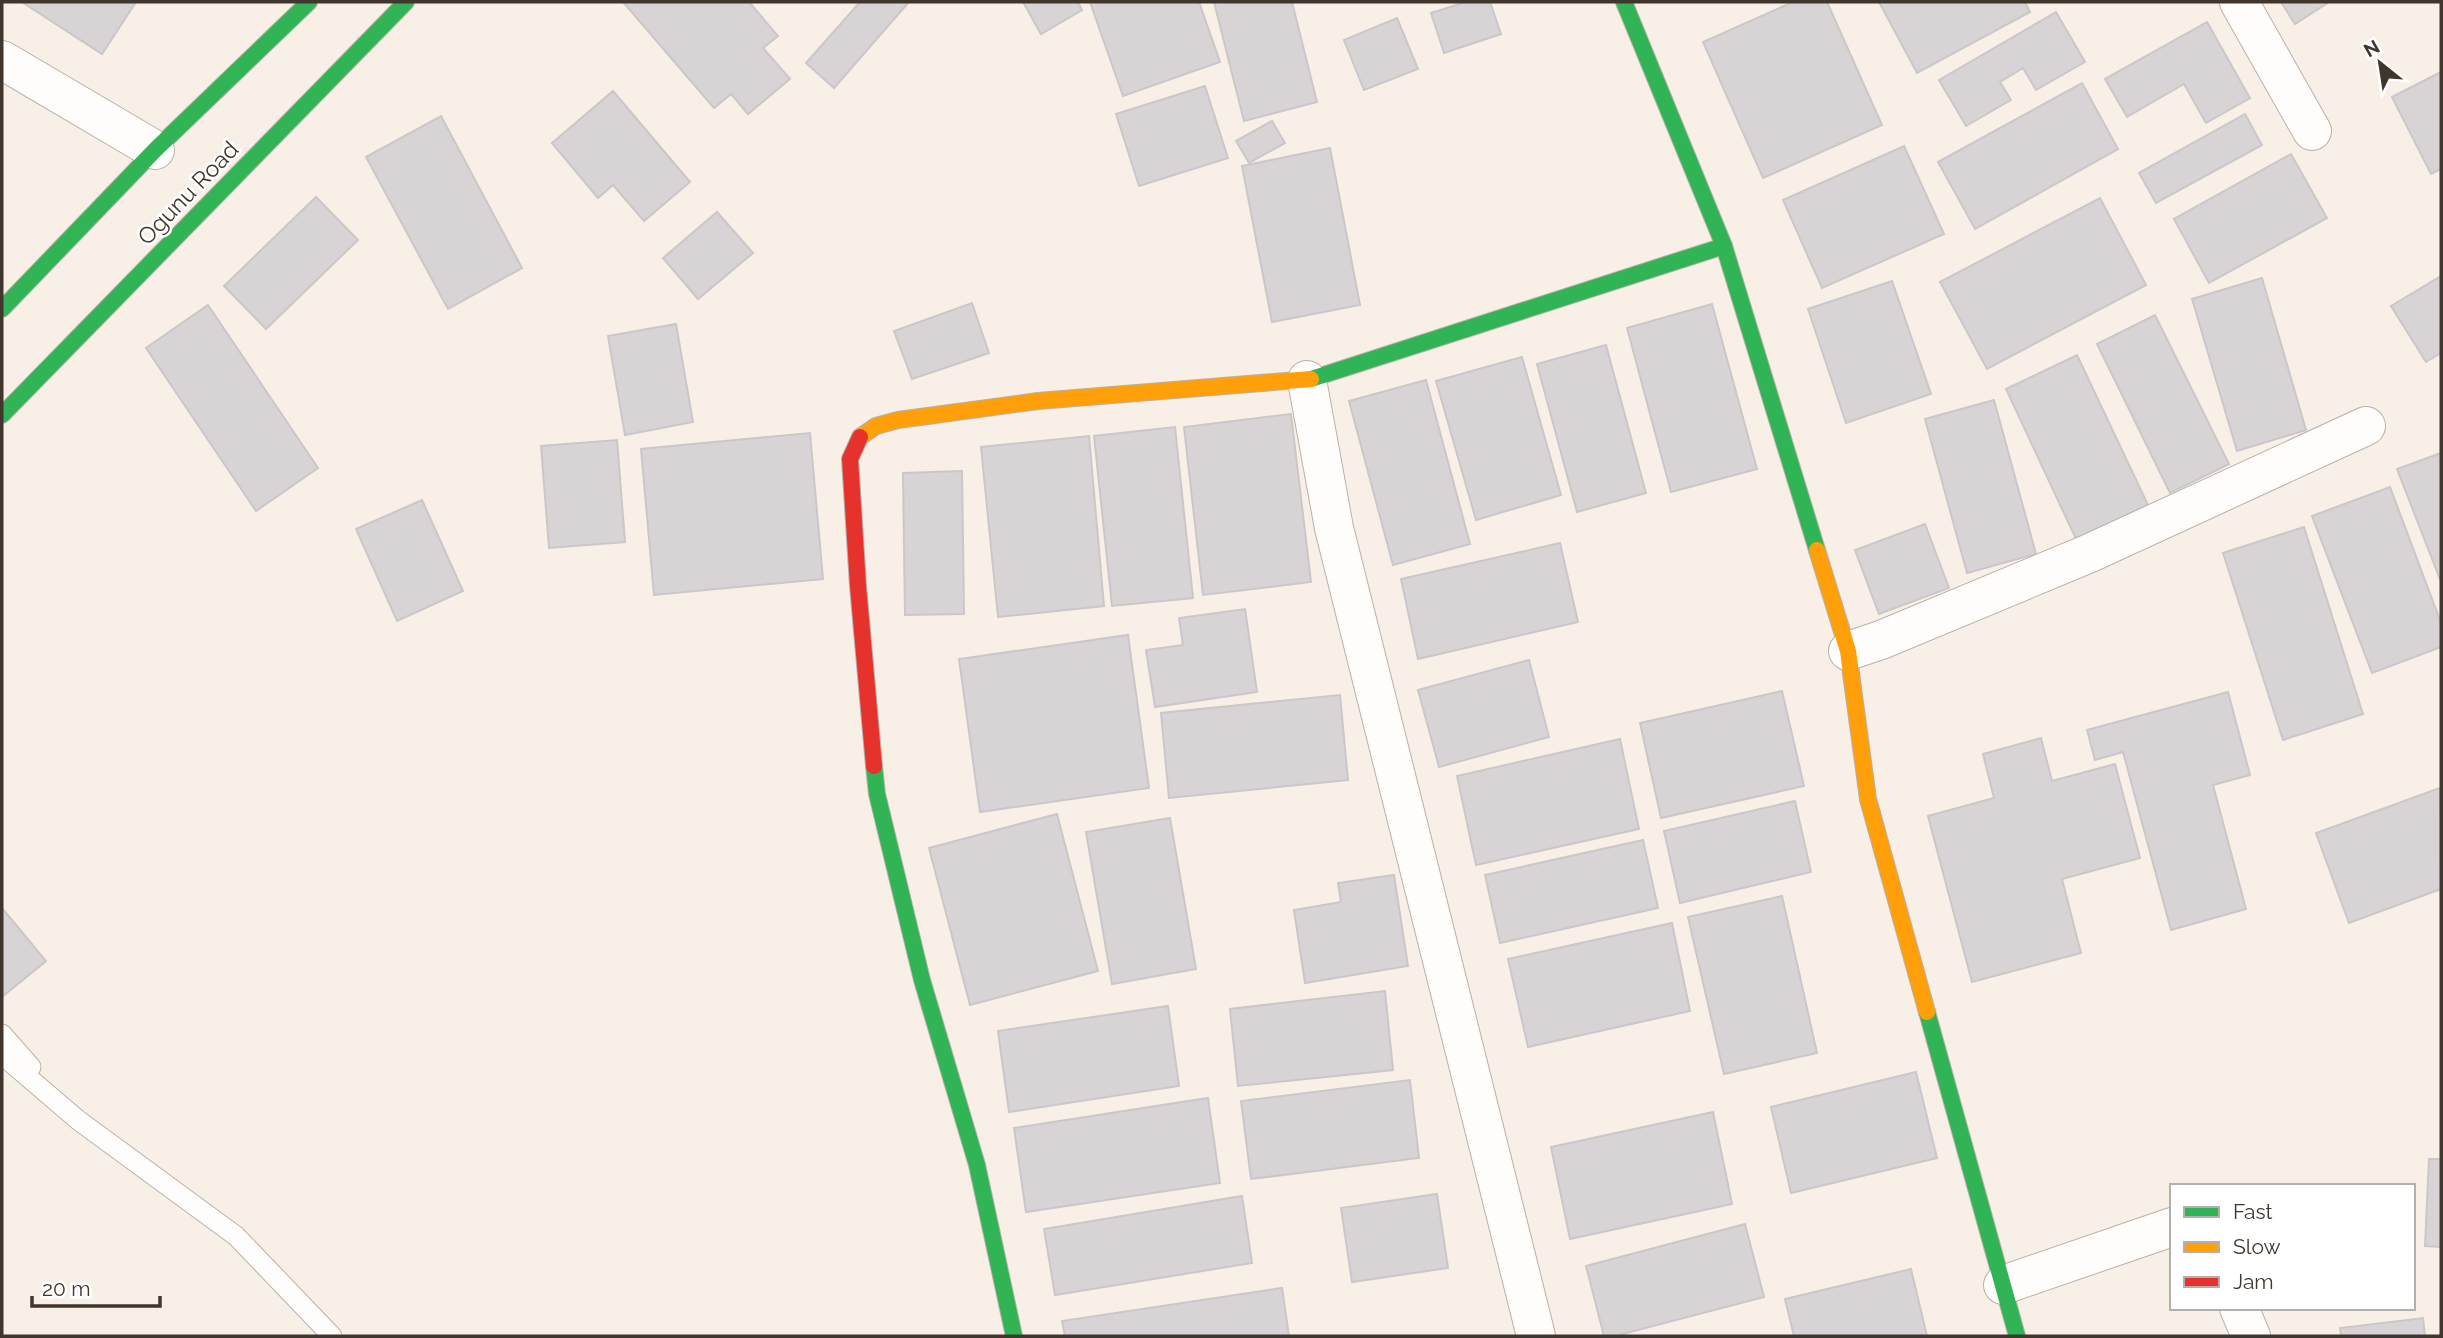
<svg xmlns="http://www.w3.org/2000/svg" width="2443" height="1338" font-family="Raleway,sans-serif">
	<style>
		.building { fill: #d8d4d6; stroke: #cbc7c9; stroke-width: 2 }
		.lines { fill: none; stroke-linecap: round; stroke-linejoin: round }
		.lane-casing { stroke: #b9b1a9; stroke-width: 21 }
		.street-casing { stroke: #b9b1a9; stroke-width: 40 }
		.fast-casing { stroke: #b9b1a9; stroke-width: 18 }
		.slow-casing { stroke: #b9b1a9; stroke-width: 18 }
		.jam-casing { stroke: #b9b1a9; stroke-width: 18 }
		.lane { stroke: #fefdfb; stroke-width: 19 }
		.street { stroke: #fefdfb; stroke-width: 38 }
		.fast { stroke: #30b455; stroke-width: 16 }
		.slow { stroke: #ff9f0a; stroke-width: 16 }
		.jam { stroke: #e5322d; stroke-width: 16 }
		.labels { text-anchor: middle; stroke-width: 5; stroke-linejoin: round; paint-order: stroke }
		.street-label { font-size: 23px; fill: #40362d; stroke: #fff }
	</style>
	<rect width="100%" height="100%" fill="#f8efe7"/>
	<!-- building -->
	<g class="building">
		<polygon points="22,2 136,2 102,54"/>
		<polygon points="623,2 749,2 778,36 763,48 790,79 748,114 731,94 714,108"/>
		<polygon points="860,2 909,2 834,88 806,63"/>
		<polygon points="1023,2 1078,2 1082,10 1041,34"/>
		<polygon points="1090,2 1199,2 1220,62 1123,96"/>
		<polygon points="1214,2 1292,2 1317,102 1244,121"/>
		<polygon points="1466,2 1490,2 1501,34 1444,53 1431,13"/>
		<polygon points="1793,2 1827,2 1882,125 1763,178 1703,42"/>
		<polygon points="1879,2 2025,2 2030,12 1917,73"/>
		<polygon points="2281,2 2329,2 2295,24"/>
		<polygon points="2056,12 2085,62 2036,90 2023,68 2000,82 2011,100 1966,126 1939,80"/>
		<polygon points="1397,18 1418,69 1364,90 1344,40"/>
		<polygon points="2207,22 2250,98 2206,123 2184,84 2127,117 2105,79"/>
		<polygon points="2441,72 2441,169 2431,174 2392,97"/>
		<polygon points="2082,83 2118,149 1975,229 1938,162"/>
		<polygon points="1205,86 1228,158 1139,186 1116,114"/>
		<polygon points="613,91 690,182 644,221 613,185 598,198 552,143"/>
		<polygon points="2245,114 2262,145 2156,203 2139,173"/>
		<polygon points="441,116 522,268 448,309 366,157"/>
		<polygon points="1272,121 1285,143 1249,163 1236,141"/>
		<polygon points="1904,146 1944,234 1822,288 1783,200"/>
		<polygon points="1330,148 1360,305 1272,322 1242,166"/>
		<polygon points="2291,154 2327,218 2209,283 2174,219"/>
		<polygon points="316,197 358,240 266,329 224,286"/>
		<polygon points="2100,198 2146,285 1987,369 1940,282"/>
		<polygon points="717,212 753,253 698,299 663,258"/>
		<polygon points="2441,276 2441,353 2426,362 2391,306"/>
		<polygon points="2262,278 2306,430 2237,451 2192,299"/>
		<polygon points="1892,281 1931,394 1846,423 1808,309"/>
		<polygon points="972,303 989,353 912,379 894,331"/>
		<polygon points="1712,304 1757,469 1671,492 1627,328"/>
		<polygon points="208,305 318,468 256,511 146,348"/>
		<polygon points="2155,315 2229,464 2170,493 2097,344"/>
		<polygon points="676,324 693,422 625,435 608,336"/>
		<polygon points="1606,345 1646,493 1577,512 1537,364"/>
		<polygon points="2077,355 2148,505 2076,539 2006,389"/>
		<polygon points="1522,357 1561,495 1476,520 1436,381"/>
		<polygon points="1426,380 1470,544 1393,565 1349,401"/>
		<polygon points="1994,400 2036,554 1967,573 1925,419"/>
		<polygon points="1291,414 1311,582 1203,595 1184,427"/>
		<polygon points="1175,427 1193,598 1112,606 1094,436"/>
		<polygon points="810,433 823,579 654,595 641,449"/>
		<polygon points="1089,436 1104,606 998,617 981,447"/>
		<polygon points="617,440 625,542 549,548 541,446"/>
		<polygon points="2441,453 2441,582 2397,469"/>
		<polygon points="962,471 964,614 905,615 903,473"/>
		<polygon points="2390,487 2441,623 2441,647 2372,673 2312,516"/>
		<polygon points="422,500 463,591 397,621 356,529"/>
		<polygon points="1925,524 1949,588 1879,614 1855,550"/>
		<polygon points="2304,527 2363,714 2283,740 2223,553"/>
		<polygon points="1560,543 1578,622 1418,659 1401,579"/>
		<polygon points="1245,609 1257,692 1155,707 1146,650 1183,645 1179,618"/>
		<polygon points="1128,635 1149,788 980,812 959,659"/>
		<polygon points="1529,660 1549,737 1439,767 1418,690"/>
		<polygon points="1782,691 1804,786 1661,818 1640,723"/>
		<polygon points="2228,692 2250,775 2213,785 2246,909 2171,930 2123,752 2095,760 2087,730"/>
		<polygon points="1340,695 1348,780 1169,798 1161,713"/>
		<polygon points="2041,738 2052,781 2115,764 2140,858 2062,879 2081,953 1972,982 1928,816 1994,798 1983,754"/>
		<polygon points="1620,739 1639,829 1476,865 1457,776"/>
		<polygon points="2440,788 2441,889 2349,923 2316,833"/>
		<polygon points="1795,801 1811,872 1680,903 1664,831"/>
		<polygon points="1057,814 1098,971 970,1005 929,848"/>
		<polygon points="1170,818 1196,969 1112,984 1086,832"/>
		<polygon points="1643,840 1658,908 1500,943 1485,875"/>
		<polygon points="1394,875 1408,966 1305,983 1294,910 1341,902 1338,883"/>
		<polygon points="1782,896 1817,1053 1724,1074 1688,917"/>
		<polygon points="2,908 46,961 2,997"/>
		<polygon points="1672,923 1690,1011 1528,1047 1508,959"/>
		<polygon points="1385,991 1393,1070 1238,1086 1230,1009"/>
		<polygon points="1168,1006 1179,1086 1009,1112 998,1031"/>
		<polygon points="1916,1072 1937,1158 1791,1193 1771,1107"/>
		<polygon points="1410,1080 1419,1158 1251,1179 1241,1101"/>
		<polygon points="1208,1098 1220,1183 1026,1212 1014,1128"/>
		<polygon points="1713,1112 1732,1204 1570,1239 1551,1147"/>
		<polygon points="2429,1159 2441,1159 2441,1247 2425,1246"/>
		<polygon points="1437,1194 1448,1268 1352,1282 1341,1208"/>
		<polygon points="1242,1196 1252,1263 1055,1295 1044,1229"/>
		<polygon points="1745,1224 1764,1297 1615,1336 1604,1336 1586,1266"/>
		<polygon points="1911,1269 1927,1336 1794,1336 1785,1299"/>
		<polygon points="1282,1288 1289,1336 1065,1336 1062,1321"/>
		<polygon points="2423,1318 2425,1336 2341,1336 2340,1328"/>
	</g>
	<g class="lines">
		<defs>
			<g id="lane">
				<polyline points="2,1034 31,1067"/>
				<polyline points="2,1055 78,1120 236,1236 332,1336"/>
			</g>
			<g id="street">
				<polyline points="2239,2 2312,131"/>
				<polyline points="2,60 155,150"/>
				<polyline points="1307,380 1334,528 1536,1336"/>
				<polyline points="1848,651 1881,640 2090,553 2366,426"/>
				<polyline points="2003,1285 2172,1227"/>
				<polyline points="2239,1308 2251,1336"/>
			</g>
			<g id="fast">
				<polyline points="1624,2 1724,246 1817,550"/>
				<polyline points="2,309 155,150 309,2"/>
				<polyline points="1311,379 1724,246"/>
				<polyline points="2,415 406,2"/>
				<polyline points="874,766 877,794 922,980 977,1165 1014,1336"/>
				<polyline points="1927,1012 2017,1336"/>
			</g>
			<g id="slow">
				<polyline points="860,437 876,426 898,420 1038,401 1311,379"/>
				<polyline points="1817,550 1848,651 1868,799 1927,1012"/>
			</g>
			<polyline id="jam" points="860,437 850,459 858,586 874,766"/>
		</defs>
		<!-- lane casing -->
		<use href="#lane" class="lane-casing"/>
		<!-- street casing -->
		<use href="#street" class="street-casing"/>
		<!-- fast casing -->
		<use href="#fast" class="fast-casing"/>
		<!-- slow casing -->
		<use href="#slow" class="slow-casing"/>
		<!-- jam casing -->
		<use href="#jam" class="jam-casing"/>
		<!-- lane -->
		<use href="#lane" class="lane"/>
		<!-- street -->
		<use href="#street" class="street"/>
		<!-- fast -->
		<use href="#fast" class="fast"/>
		<!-- slow -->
		<use href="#slow" class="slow"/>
		<!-- jam -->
		<use href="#jam" class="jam"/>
	</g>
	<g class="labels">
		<!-- street labels -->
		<g class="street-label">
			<text transform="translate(188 193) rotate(-46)" y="8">Ogunu Road</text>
		</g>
	</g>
	<!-- border -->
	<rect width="2443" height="1338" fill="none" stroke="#40362d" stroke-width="7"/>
	<!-- legend -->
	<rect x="2170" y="1184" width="245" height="126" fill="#ffffff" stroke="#b3afab" stroke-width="2"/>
	<rect x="2184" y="1207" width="35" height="10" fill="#30b455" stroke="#b3afab" stroke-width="2"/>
	<text x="2233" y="1219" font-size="21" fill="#40362d">Fast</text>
	<rect x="2184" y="1242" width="35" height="10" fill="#ff9f0a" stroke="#b3afab" stroke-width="2"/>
	<text x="2233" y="1254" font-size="21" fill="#40362d">Slow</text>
	<rect x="2184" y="1277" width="35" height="10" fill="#e5322d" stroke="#b3afab" stroke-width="2"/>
	<text x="2233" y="1289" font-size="21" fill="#40362d">Jam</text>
	<!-- north arrow -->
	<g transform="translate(2380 63) rotate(330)" stroke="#ffffff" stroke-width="5" paint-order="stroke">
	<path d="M0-5L12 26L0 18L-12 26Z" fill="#40362d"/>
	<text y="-10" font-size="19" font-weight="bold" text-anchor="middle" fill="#40362d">N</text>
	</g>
	<!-- scale -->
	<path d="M32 1296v10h128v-10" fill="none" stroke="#40362d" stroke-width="3.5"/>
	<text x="42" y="1296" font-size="21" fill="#40362d" stroke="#ffffff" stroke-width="5" paint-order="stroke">20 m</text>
</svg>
